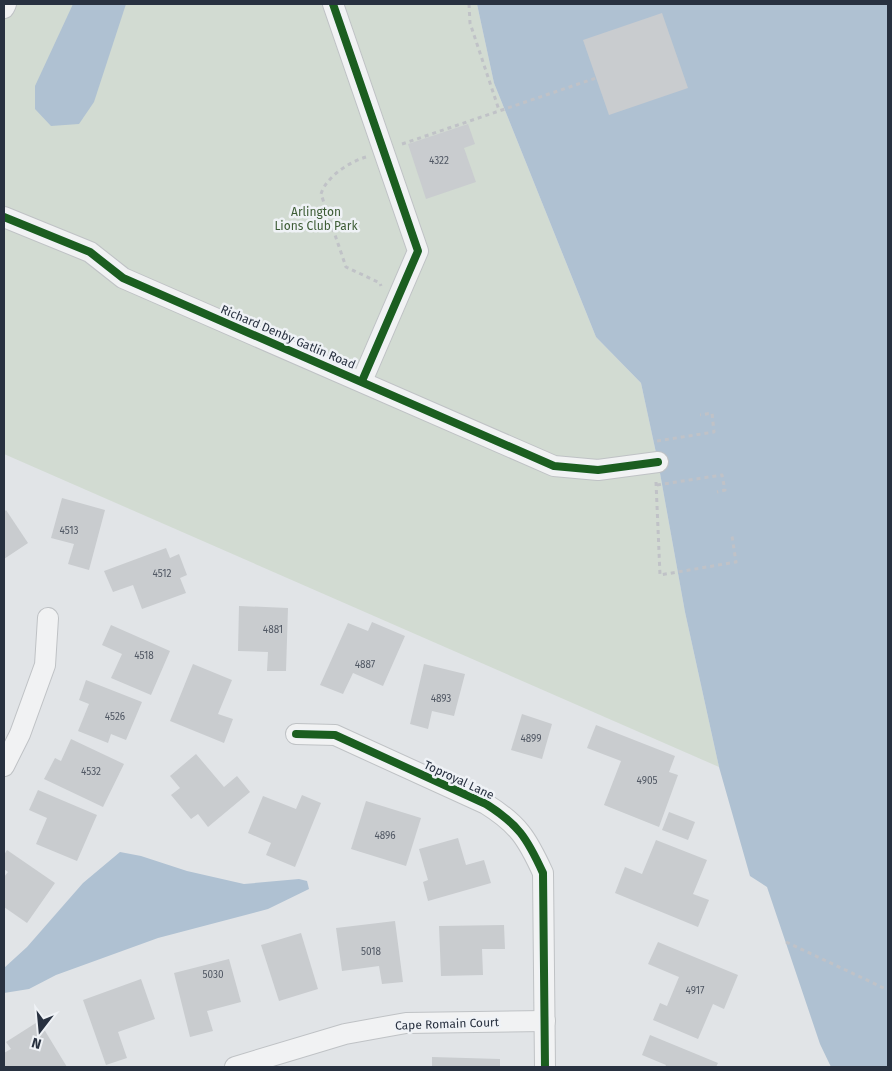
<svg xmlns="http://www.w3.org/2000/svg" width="892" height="1071" font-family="'Fira Sans',sans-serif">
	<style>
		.green { fill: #d2dbd2 }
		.water { fill: #afc1d2 }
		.building { fill: #c9cccf }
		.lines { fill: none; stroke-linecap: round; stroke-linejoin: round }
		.minor-casing { stroke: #bfc2c5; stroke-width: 22 }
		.path { stroke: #c0c2c7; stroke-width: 3; stroke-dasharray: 4 4; stroke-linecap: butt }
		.minor { stroke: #f1f2f3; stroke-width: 20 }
		.cycleway-casing { stroke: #eff2f6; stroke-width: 11 }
		.cycleway { stroke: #1b5e20; stroke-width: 8 }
		.labels { text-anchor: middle; stroke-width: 5; stroke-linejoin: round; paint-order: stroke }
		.number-label { font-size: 10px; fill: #515864 }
		.park-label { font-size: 12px; fill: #3d5c35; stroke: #eff2f6 }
		.street-label { font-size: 12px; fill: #283140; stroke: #eff2f6 }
	</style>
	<rect width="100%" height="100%" fill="#e1e4e7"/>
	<!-- green -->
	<polygon class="green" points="4,4 477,4 494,83 596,337 641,383 658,462 685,612 719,767 4,454"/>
	<!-- water -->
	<g class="water">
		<polygon points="73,4 126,4 94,102 79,124 51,126 35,109 35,86"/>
		<polygon points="477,4 888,4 888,1067 831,1067 820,1044 767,887 750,876 719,767 685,612 658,462 641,383 596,337 494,83"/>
		<polygon points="120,852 141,856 187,871 244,884 299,879 307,881 309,889 268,909 158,938 56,975 29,989 4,993 4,968 27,947 83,883"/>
	</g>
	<!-- building -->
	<g class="building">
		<polygon points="662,13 688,88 609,115 583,40"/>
		<polygon points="468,124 475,144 464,148 476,182 426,199 408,144"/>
		<polygon points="62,498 105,510 89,570 68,564 74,544 51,538"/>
		<polygon points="6,510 28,543 4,559 4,512"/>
		<polygon points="166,548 170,558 179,554 187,575 180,578 186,593 142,609 133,585 113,592 104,571"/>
		<polygon points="239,606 288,608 286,671 267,671 268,652 238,651"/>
		<polygon points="372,622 405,636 383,686 353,673 343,694 320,685 348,623 368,631"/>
		<polygon points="111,625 170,651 151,695 111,678 122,654 102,645"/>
		<polygon points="193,664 232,680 218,714 233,719 224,743 170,721"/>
		<polygon points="424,664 465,674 454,716 432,711 428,729 410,724"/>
		<polygon points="86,680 142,702 126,740 111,734 108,743 78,731 89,704 79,700"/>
		<polygon points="522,714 552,724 542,759 511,750"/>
		<polygon points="596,725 675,756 669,772 678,775 659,827 604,805 621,761 587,748"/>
		<polygon points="71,739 124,764 103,807 44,779 55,758 61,761"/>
		<polygon points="196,754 224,787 237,776 250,792 208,827 198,814 191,819 171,795 180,788 170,776"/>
		<polygon points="38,790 97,815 77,861 36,844 47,818 29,810"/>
		<polygon points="302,795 321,803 295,867 266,855 271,843 248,833 263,796 296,809"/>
		<polygon points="366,801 421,818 406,866 351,849"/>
		<polygon points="669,812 695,822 688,840 662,830"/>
		<polygon points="458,838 466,865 484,860 491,883 428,901 423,882 428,880 419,849"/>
		<polygon points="656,840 707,860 693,894 709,900 698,927 615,893 625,867 642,874"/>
		<polygon points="7,850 55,883 27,923 4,907 4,877 8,872 4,869 4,855"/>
		<polygon points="395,921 403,982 382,984 379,966 342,971 336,928"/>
		<polygon points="504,925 505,949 482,949 483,975 441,976 439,926"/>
		<polygon points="301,933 318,989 279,1001 261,945"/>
		<polygon points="658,942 738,975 724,1009 713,1004 698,1039 653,1020 660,1003 667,1006 679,977 648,964"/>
		<polygon points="229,959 241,1002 207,1011 213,1031 190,1037 174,973"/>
		<polygon points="141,979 155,1019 118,1032 127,1058 106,1065 83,1000"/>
		<polygon points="39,1021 67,1067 4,1067 4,1053 11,1049 6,1042"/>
		<polygon points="650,1035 718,1063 716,1067 665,1067 666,1065 642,1055"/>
		<polygon points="432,1057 500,1059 500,1067 432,1067"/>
	</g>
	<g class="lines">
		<defs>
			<g id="minor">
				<polyline points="333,4 418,251 362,381"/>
				<polyline points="4,8 6,4"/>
				<polyline points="4,217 90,252 123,278 554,466 598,470 658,462"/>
				<path d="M296 734 335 735 486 804C518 824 527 838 543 873L545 1067"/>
				<polyline points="4,766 20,734 45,665 48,618"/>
				<polyline points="235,1067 345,1034 406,1023 545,1021"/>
			</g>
		</defs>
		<!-- minor casing -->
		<use href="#minor" class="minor-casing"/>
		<!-- path -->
		<g class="path">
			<polyline points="469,4 470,23 499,110"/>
			<polyline points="402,144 596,78"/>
			<path d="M366 157C349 162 326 177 321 194L346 267 380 283 381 286"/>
			<polyline points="657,441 714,432 712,413 700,415"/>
			<polyline points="656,482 660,575 736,562 732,536"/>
			<polyline points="657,485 722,475 725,490 717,492"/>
			<polyline points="786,942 888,990"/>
		</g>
		<!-- minor -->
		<use href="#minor" class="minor"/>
		<defs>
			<g id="cycleway">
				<polyline points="333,4 418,251 362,381"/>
				<polyline points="4,217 90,252 123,278 554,466 598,470 658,462"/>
				<path d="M296 734 335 735 486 804C518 824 527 838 543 873L545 1067"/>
			</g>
		</defs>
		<!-- cycleway casing -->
		<use href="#cycleway" class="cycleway-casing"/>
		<!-- cycleway -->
		<use href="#cycleway" class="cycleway"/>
	</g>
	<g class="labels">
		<!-- number labels -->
		<g class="number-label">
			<text x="439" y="164">4322</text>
			<text x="69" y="534">4513</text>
			<text x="162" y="577">4512</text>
			<text x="273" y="633">4881</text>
			<text x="144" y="659">4518</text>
			<text x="365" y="668">4887</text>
			<text x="441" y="702">4893</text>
			<text x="115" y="720">4526</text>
			<text x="531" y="742">4899</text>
			<text x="91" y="775">4532</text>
			<text x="647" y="784">4905</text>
			<text x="385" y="839">4896</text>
			<text x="371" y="955">5018</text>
			<text x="213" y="978">5030</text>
			<text x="695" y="994">4917</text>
		</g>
		<!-- park labels -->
		<g class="park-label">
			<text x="316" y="216">Arlington<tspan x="316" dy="14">Lions Club Park</tspan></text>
		</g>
		<!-- street labels -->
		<g class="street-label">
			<text transform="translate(288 337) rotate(23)" y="4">Richard Denby Gatlin Road</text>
			<text transform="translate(459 780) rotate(25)" y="4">Toproyal Lane</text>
			<text transform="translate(447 1024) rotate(-2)" y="4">Cape Romain Court</text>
		</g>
	</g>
	<!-- border -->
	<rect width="892" height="1071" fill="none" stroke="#283140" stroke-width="10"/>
	<!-- north arrow -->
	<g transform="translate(40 1031) rotate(196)" stroke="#eff2f6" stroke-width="4" paint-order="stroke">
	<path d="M0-4L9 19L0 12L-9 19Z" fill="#283140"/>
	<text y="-8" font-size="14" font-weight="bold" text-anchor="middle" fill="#283140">N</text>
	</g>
</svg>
